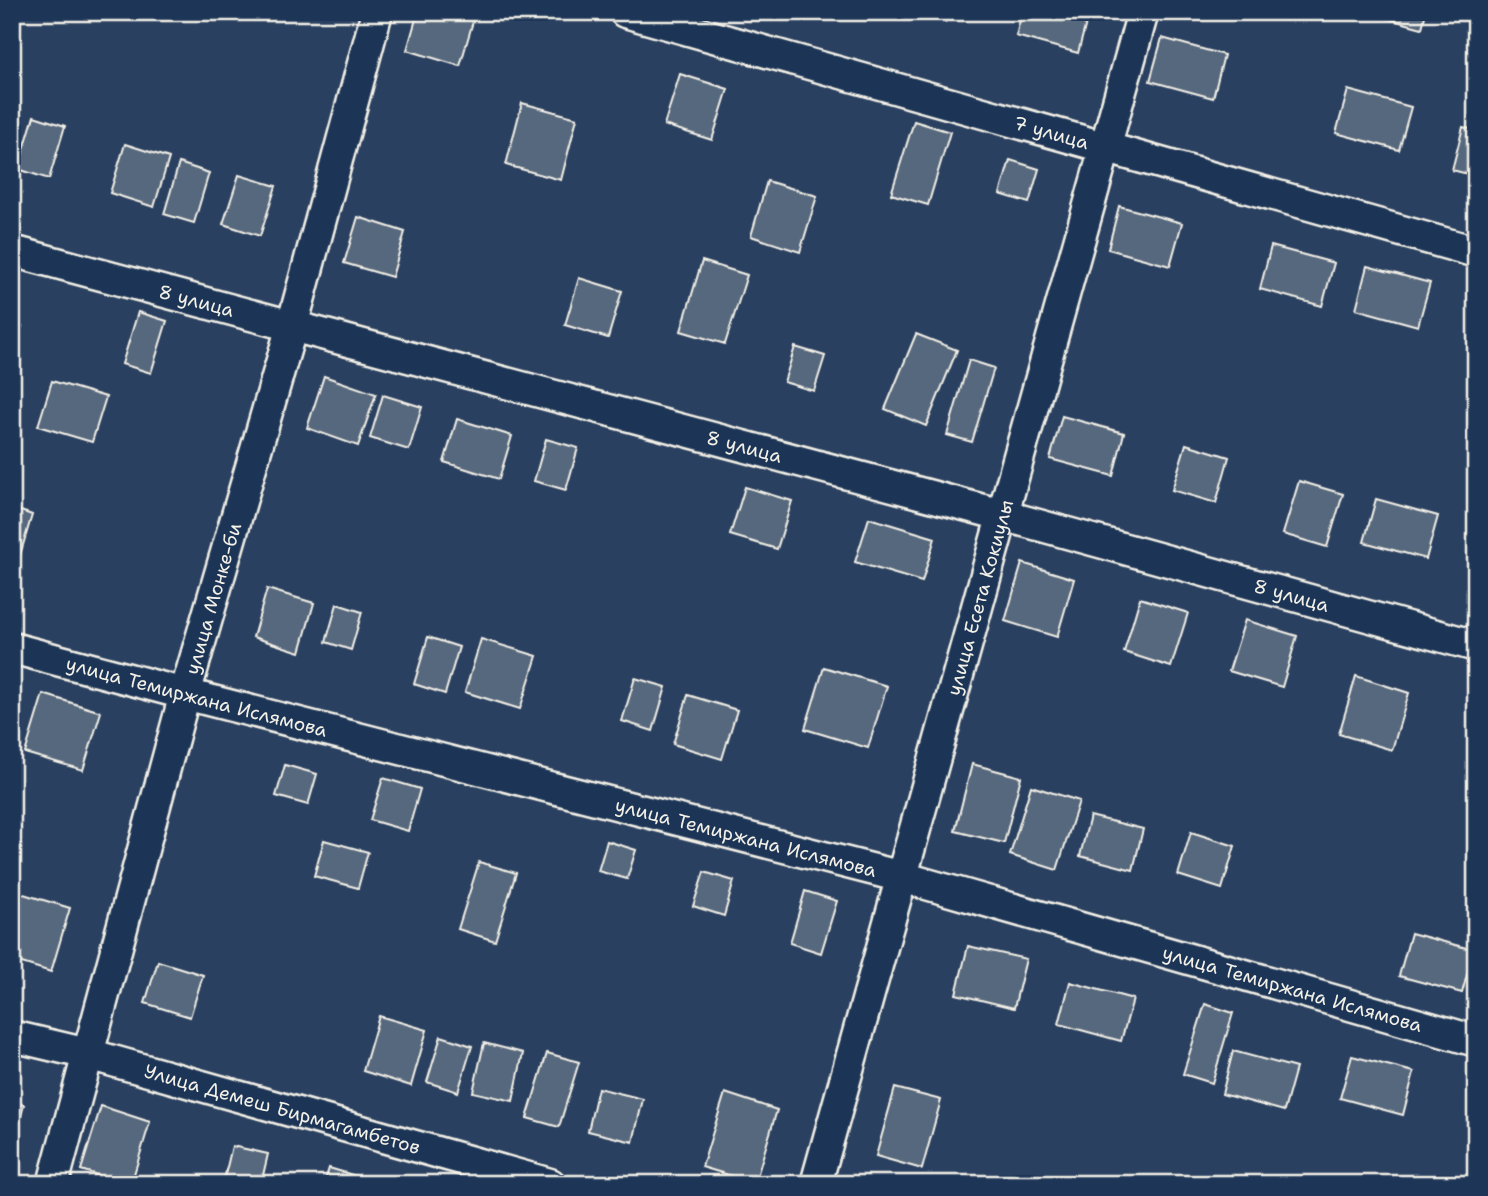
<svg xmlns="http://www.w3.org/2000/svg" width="1488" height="1196" font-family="'Shantell Sans',sans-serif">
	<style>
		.building { fill: #56677d; stroke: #f4f1e8; stroke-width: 2 }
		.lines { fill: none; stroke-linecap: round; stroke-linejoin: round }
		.minor-casing { stroke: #f4f1e8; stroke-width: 35 }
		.minor { stroke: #1d3557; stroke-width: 30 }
		.labels { text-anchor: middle; stroke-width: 6; stroke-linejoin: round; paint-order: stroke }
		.street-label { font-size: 19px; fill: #f4f1e8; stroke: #1d3557 }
	</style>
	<rect width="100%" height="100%" fill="#2a4060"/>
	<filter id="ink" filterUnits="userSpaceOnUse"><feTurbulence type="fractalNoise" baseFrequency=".0143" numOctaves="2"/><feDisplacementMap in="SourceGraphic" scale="14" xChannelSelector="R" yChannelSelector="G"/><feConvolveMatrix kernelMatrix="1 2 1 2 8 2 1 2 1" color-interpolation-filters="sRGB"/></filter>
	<g filter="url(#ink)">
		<!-- building -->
		<g class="building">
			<polygon points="418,12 456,12 474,18 460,66 407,50"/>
			<polygon points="908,12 947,12 945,22"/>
			<polygon points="1022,12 1089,12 1078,53 1016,36"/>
			<polygon points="1363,12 1426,12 1422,28"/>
			<polygon points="1162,38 1224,55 1213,98 1150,81"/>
			<polygon points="680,74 728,89 712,140 664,125"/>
			<polygon points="1348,90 1411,107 1399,150 1336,133"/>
			<polygon points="522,103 577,118 561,180 506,165"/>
			<polygon points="34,116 65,126 49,179 18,169"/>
			<polygon points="914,121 950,132 928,205 891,194"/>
			<polygon points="1463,127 1476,131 1476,176 1452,170"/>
			<polygon points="125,144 169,158 154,207 110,193"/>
			<polygon points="1010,160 1039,169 1029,203 1000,194"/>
			<polygon points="179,163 209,173 194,223 164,214"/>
			<polygon points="239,175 276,186 260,236 223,224"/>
			<polygon points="767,181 817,196 800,252 751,236"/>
			<polygon points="1119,206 1182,223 1170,266 1108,249"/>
			<polygon points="358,217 405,232 392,277 344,263"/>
			<polygon points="1271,246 1334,263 1322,306 1260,289"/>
			<polygon points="702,261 747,275 725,344 681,331"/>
			<polygon points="1367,266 1430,283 1418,326 1356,309"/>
			<polygon points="579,278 622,291 608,338 565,325"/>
			<polygon points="138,312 167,321 151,373 122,364"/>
			<polygon points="12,323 22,326 12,357"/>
			<polygon points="916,334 957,350 926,426 885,409"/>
			<polygon points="795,347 825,356 814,391 784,382"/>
			<polygon points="969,360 994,368 972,442 947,435"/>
			<polygon points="324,376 376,394 358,446 307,428"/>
			<polygon points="52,381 106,397 92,442 38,426"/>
			<polygon points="383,395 422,407 409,450 370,438"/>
			<polygon points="1062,416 1124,433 1113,476 1050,459"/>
			<polygon points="457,419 512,436 499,479 444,462"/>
			<polygon points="546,439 578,448 566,490 534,481"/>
			<polygon points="1186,444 1229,457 1216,503 1172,490"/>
			<polygon points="1299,481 1343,494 1327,547 1283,534"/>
			<polygon points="745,487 792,501 777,549 730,535"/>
			<polygon points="1376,499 1438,516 1426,559 1364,542"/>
			<polygon points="12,508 32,515 17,565 12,564"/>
			<polygon points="869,518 935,538 922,582 855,562"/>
			<polygon points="1022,563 1074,579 1057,637 1005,621"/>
			<polygon points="267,589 314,603 300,652 253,637"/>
			<polygon points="1140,598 1188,613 1171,667 1124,652"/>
			<polygon points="337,604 362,612 351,650 326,642"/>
			<polygon points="1245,620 1297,636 1282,687 1229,671"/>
			<polygon points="428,637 459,647 445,694 414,684"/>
			<polygon points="481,639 537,656 520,709 465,692"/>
			<polygon points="824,667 887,686 868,748 805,729"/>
			<polygon points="1356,676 1409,693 1392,750 1339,734"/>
			<polygon points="635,678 666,687 653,731 622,721"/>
			<polygon points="43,694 101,712 83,770 25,753"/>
			<polygon points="688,695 737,710 722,759 673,744"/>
			<polygon points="972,764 1021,777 1004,843 955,831"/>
			<polygon points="285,765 317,774 308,805 276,796"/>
			<polygon points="383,778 420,789 408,831 370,820"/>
			<polygon points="1031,786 1079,801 1057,870 1010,855"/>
			<polygon points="1090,816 1143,829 1133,870 1080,856"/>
			<polygon points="1191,832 1235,846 1222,889 1178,875"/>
			<polygon points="324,840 368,852 358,888 314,876"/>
			<polygon points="607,841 636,850 627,879 598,871"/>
			<polygon points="479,862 516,873 495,941 458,929"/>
			<polygon points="704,872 734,881 724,916 693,906"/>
			<polygon points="805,891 837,901 821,953 790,943"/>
			<polygon points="20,893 70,908 51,972 12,960 12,919"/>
			<polygon points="1411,933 1474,950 1462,993 1399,976"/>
			<polygon points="968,946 1026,959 1014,1008 956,994"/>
			<polygon points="158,961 203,975 190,1017 145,1003"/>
			<polygon points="1070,982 1133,999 1121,1041 1059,1024"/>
			<polygon points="1205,1004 1233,1013 1212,1083 1183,1074"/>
			<polygon points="379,1016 427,1030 411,1086 363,1071"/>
			<polygon points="441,1036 472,1046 458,1092 427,1082"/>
			<polygon points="484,1043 523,1053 513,1101 473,1092"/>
			<polygon points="1233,1051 1296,1068 1284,1111 1222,1094"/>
			<polygon points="547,1053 579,1062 559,1127 527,1118"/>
			<polygon points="1352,1056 1414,1072 1403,1115 1340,1098"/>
			<polygon points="598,1088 643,1099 633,1142 588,1131"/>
			<polygon points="895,1088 941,1100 922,1169 876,1156"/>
			<polygon points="725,1093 777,1110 755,1183 702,1167"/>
			<polygon points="12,1101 24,1105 12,1150"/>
			<polygon points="101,1106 150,1122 131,1184 126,1184 81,1170"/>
			<polygon points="1476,1116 1476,1145 1468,1143"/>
			<polygon points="232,1146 268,1154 261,1184 223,1184"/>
			<polygon points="329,1168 356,1176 354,1184 324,1184"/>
		</g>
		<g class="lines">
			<defs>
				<g id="minor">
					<path id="s1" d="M625 12 1476 252"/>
					<path id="s2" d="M12 251 292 326 1002 515 1476 646"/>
					<path id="s3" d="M12 648 185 694 902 877 1476 1041"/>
					<path id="s4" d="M12 1036 88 1054 550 1184"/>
					<path id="s5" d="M53 1184 185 694 292 326 377 12"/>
					<path id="s6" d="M816 1184 1143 12"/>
				</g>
			</defs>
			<!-- minor casing -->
			<use href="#minor" class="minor-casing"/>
			<!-- minor -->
			<use href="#minor" class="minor"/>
		</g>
	</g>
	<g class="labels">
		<!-- street labels -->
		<g class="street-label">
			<text dy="7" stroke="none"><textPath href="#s1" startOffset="443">7 улица</textPath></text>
			<text dy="7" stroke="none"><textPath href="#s2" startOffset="191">8 улица</textPath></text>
			<text dy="7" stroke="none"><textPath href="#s2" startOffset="758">8 улица</textPath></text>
			<text dy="7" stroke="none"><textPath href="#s2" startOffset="1325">8 улица</textPath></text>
			<text dy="7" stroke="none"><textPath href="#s5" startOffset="607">улица Монке-би</textPath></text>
			<text dy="7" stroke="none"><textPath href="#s6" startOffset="609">улица Есета Кокиулы</textPath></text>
			<text dy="7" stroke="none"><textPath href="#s3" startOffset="191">улица Темиржана Ислямова</textPath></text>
			<text dy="7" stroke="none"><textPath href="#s3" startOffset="758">улица Темиржана Ислямова</textPath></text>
			<text dy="7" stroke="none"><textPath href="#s3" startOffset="1325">улица Темиржана Ислямова</textPath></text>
			<text dy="7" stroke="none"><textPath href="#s4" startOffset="280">Улица Демеш Бирмагамбетов</textPath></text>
		</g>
	</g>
	<!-- margin -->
	<rect width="1488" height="1196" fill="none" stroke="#1d3557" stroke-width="42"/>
	<rect x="21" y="21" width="1446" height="1154" fill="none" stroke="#f4f1e8" stroke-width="2.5" filter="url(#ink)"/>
</svg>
